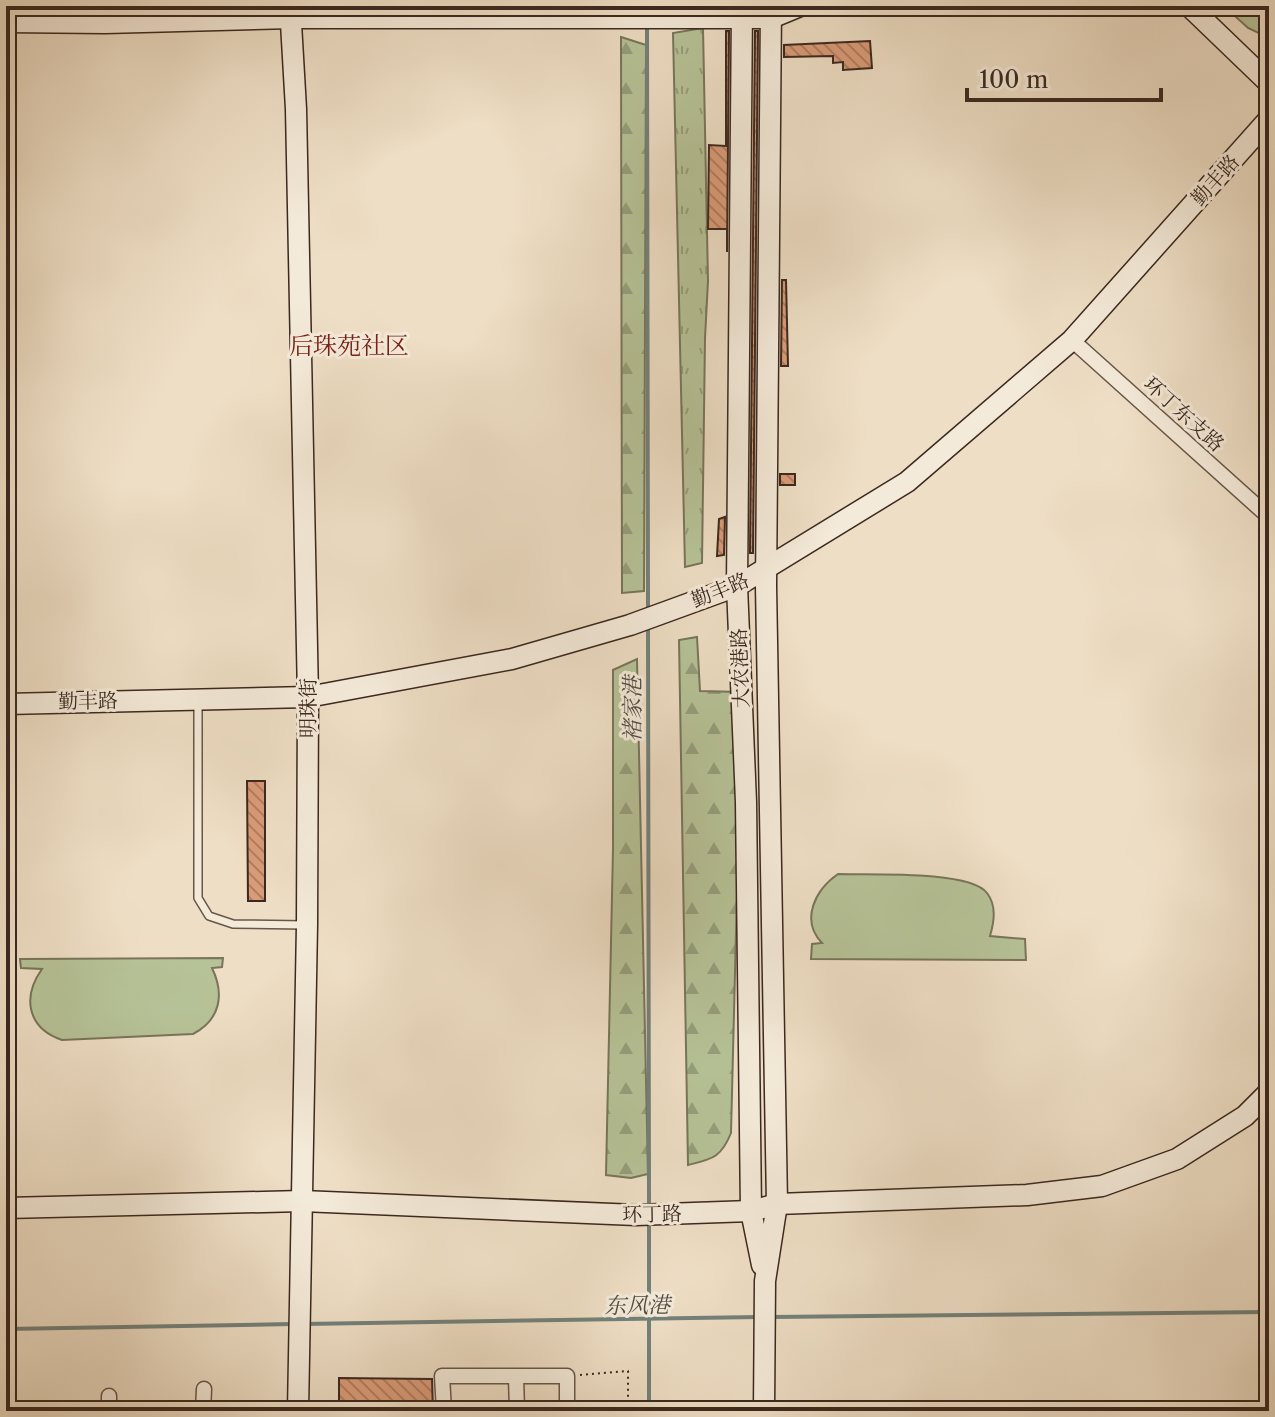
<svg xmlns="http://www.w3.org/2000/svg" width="1275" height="1417" font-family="'Libre Caslon Text','Noto Serif SC',serif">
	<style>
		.grass { fill: url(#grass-tufts); stroke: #78755b; stroke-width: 2 }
		.forest { fill: url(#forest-firs); stroke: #78755b; stroke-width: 2 }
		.park { fill: #b6c297; stroke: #78755b; stroke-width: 2 }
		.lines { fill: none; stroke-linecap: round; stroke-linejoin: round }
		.stream { stroke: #73817a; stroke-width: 4 }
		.building { fill: url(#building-back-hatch); stroke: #3b281f; stroke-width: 2 }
		.lane-casing { stroke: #685648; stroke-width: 10 }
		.street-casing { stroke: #685648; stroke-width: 17 }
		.secondary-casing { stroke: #3b281f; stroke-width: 23 }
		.path { stroke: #3b281f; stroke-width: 2; stroke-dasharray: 2 4; stroke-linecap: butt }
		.lane { stroke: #f4ead9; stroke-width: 7 }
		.street { stroke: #f4ead9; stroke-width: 14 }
		.secondary { stroke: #f4ead9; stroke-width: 20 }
		.labels { text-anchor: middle; stroke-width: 6; stroke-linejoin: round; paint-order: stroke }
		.street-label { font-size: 20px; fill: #3b281f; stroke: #f4ead9 }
		.water-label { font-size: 22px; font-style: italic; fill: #524d45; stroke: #f4ead9 }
		.quarter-label { font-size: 24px; fill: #7a1f14; stroke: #f4ead9 }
	</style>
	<defs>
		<pattern id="grass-tufts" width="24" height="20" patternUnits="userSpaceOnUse" patternTransform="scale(2)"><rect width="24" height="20" fill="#b6c297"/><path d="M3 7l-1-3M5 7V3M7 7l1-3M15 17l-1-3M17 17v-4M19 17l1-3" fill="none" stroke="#959e7b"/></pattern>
		<pattern id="forest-firs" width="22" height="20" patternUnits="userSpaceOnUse" patternTransform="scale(2)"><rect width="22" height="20" fill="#b6c297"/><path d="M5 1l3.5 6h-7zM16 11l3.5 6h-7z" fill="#959e7b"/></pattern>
		<pattern id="building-back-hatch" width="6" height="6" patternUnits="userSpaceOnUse" patternTransform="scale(2)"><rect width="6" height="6" fill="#da9b77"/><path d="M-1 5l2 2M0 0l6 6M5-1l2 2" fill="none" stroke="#b27e61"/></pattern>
	</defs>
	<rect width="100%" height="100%" fill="#eedec5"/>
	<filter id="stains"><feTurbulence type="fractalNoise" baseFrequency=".0025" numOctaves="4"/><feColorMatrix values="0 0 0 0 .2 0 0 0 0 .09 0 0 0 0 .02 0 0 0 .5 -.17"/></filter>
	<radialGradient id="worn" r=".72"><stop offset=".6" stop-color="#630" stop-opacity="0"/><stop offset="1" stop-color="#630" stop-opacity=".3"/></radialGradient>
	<!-- grass -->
	<polygon class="grass" points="703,28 708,281 705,338 702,563 685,567 673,33"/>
	<!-- forest -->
	<g class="forest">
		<polygon points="1224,6 1269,6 1269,38 1248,28"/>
		<polygon points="621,37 646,45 644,591 622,593"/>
		<path d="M697 637 700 691 742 692 731 1133C721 1158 712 1159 688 1165L679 640Z"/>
		<polygon points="637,659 648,1174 631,1178 606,1175 613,849 613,670"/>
	</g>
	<!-- park -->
	<g class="park">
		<path d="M838 874C868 875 970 870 987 893 997 906 994 922 990 936L1025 939 1026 960 811 959 812 944 822 943C800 920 815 890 838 874Z"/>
		<path d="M223 958 222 967 212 968C225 995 220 1020 193 1034L62 1040C27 1028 22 997 42 969L21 968 20 959Z"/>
	</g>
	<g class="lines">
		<!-- stream -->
		<g class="stream">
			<polyline points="647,24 648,612"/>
			<polyline points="648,624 649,1208"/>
			<polyline points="649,1220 649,1411"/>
			<polyline points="772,1317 1269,1312"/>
			<polyline points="304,1324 759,1317"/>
			<polyline points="6,1329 292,1324"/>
		</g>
	</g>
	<!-- building -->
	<g class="building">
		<polygon points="726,31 729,31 727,252 727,229 708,229 709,145 726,146"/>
		<polygon points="755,31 758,31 753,553 750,553"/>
		<polygon points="870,41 872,68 843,70 843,62 833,63 833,56 784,57 784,45"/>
		<polygon points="782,280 786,280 788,366 781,366"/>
		<rect x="780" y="474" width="15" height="11"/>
		<polygon points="725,517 724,555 717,556 719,519"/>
		<polygon points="247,781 265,781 265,901 248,901"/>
		<polygon points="339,1378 432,1379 433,1411 339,1411"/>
	</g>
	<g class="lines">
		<defs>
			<polyline id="lane" points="198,701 198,898 209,916 233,924 305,925"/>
			<g id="street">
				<polyline points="1072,340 1269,517"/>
				<polyline points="516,1377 517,1411"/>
				<polyline points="109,1411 109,1396"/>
				<polyline points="203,1411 204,1389"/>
				<polyline points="444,1411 442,1376 567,1376 567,1411"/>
			</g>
			<g id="secondary">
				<polyline points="290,6 296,109 308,697 307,925 298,1411"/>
				<polyline points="742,6 737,586 746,802 751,1211 762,1265"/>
				<polyline points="1189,6 1269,83"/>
				<polyline points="6,22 105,23 292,18 771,18 800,6"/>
				<polyline points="6,704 308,697 512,659 630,625 737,586 907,482 1072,340 1269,119"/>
				<polyline points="6,1208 302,1201 636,1215 751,1211 777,1204 1027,1195 1102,1186 1177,1159 1245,1116 1269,1092"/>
				<polyline points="764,1411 765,1281 777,1204 766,586 771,6"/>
			</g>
		</defs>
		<!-- lane casing -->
		<use href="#lane" class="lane-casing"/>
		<!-- street casing -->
		<use href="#street" class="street-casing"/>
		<!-- secondary casing -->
		<use href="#secondary" class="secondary-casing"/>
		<!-- path -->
		<polyline class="path" points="580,1375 628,1371 628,1411"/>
		<!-- lane -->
		<use href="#lane" class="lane"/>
		<!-- street -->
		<use href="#street" class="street"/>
		<!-- secondary -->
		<use href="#secondary" class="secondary"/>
	</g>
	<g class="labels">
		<!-- street labels -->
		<g class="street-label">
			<text transform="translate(1215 180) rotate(-48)" y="7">勤丰路</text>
			<text transform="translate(1184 414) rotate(42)" y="7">环丁东支路</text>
			<text transform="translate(720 590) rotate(-22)" y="7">勤丰路</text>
			<text transform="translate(740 668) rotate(-92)" y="7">大农港路</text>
			<text transform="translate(88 701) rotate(-1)" y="7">勤丰路</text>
			<text transform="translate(308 708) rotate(-90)" y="7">明珠街</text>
			<text transform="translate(652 1214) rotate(-1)" y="7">环丁路</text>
		</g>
		<!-- water labels -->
		<g class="water-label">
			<text transform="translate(632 709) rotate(-90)" y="8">褚家港</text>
			<text transform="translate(637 1305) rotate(-1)" y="8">东风港</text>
		</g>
		<!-- quarter labels -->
		<g class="quarter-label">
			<text x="349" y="354">后珠苑社区</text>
		</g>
	</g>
	<!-- margin -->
	<rect width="1275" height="1417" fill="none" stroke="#eedec5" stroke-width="32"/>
	<rect x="8" y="8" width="1259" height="1401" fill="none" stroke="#3b281f" stroke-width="4"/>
	<rect x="16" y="16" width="1243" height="1385" fill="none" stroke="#3b281f" stroke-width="2"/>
	<!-- scale -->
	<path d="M967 88v12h194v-12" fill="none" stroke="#3b281f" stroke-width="4"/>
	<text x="979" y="88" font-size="24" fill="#3b281f" stroke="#f4ead9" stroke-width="6" paint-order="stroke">100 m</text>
	<rect width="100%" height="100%" filter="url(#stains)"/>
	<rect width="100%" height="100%" fill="url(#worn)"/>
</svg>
